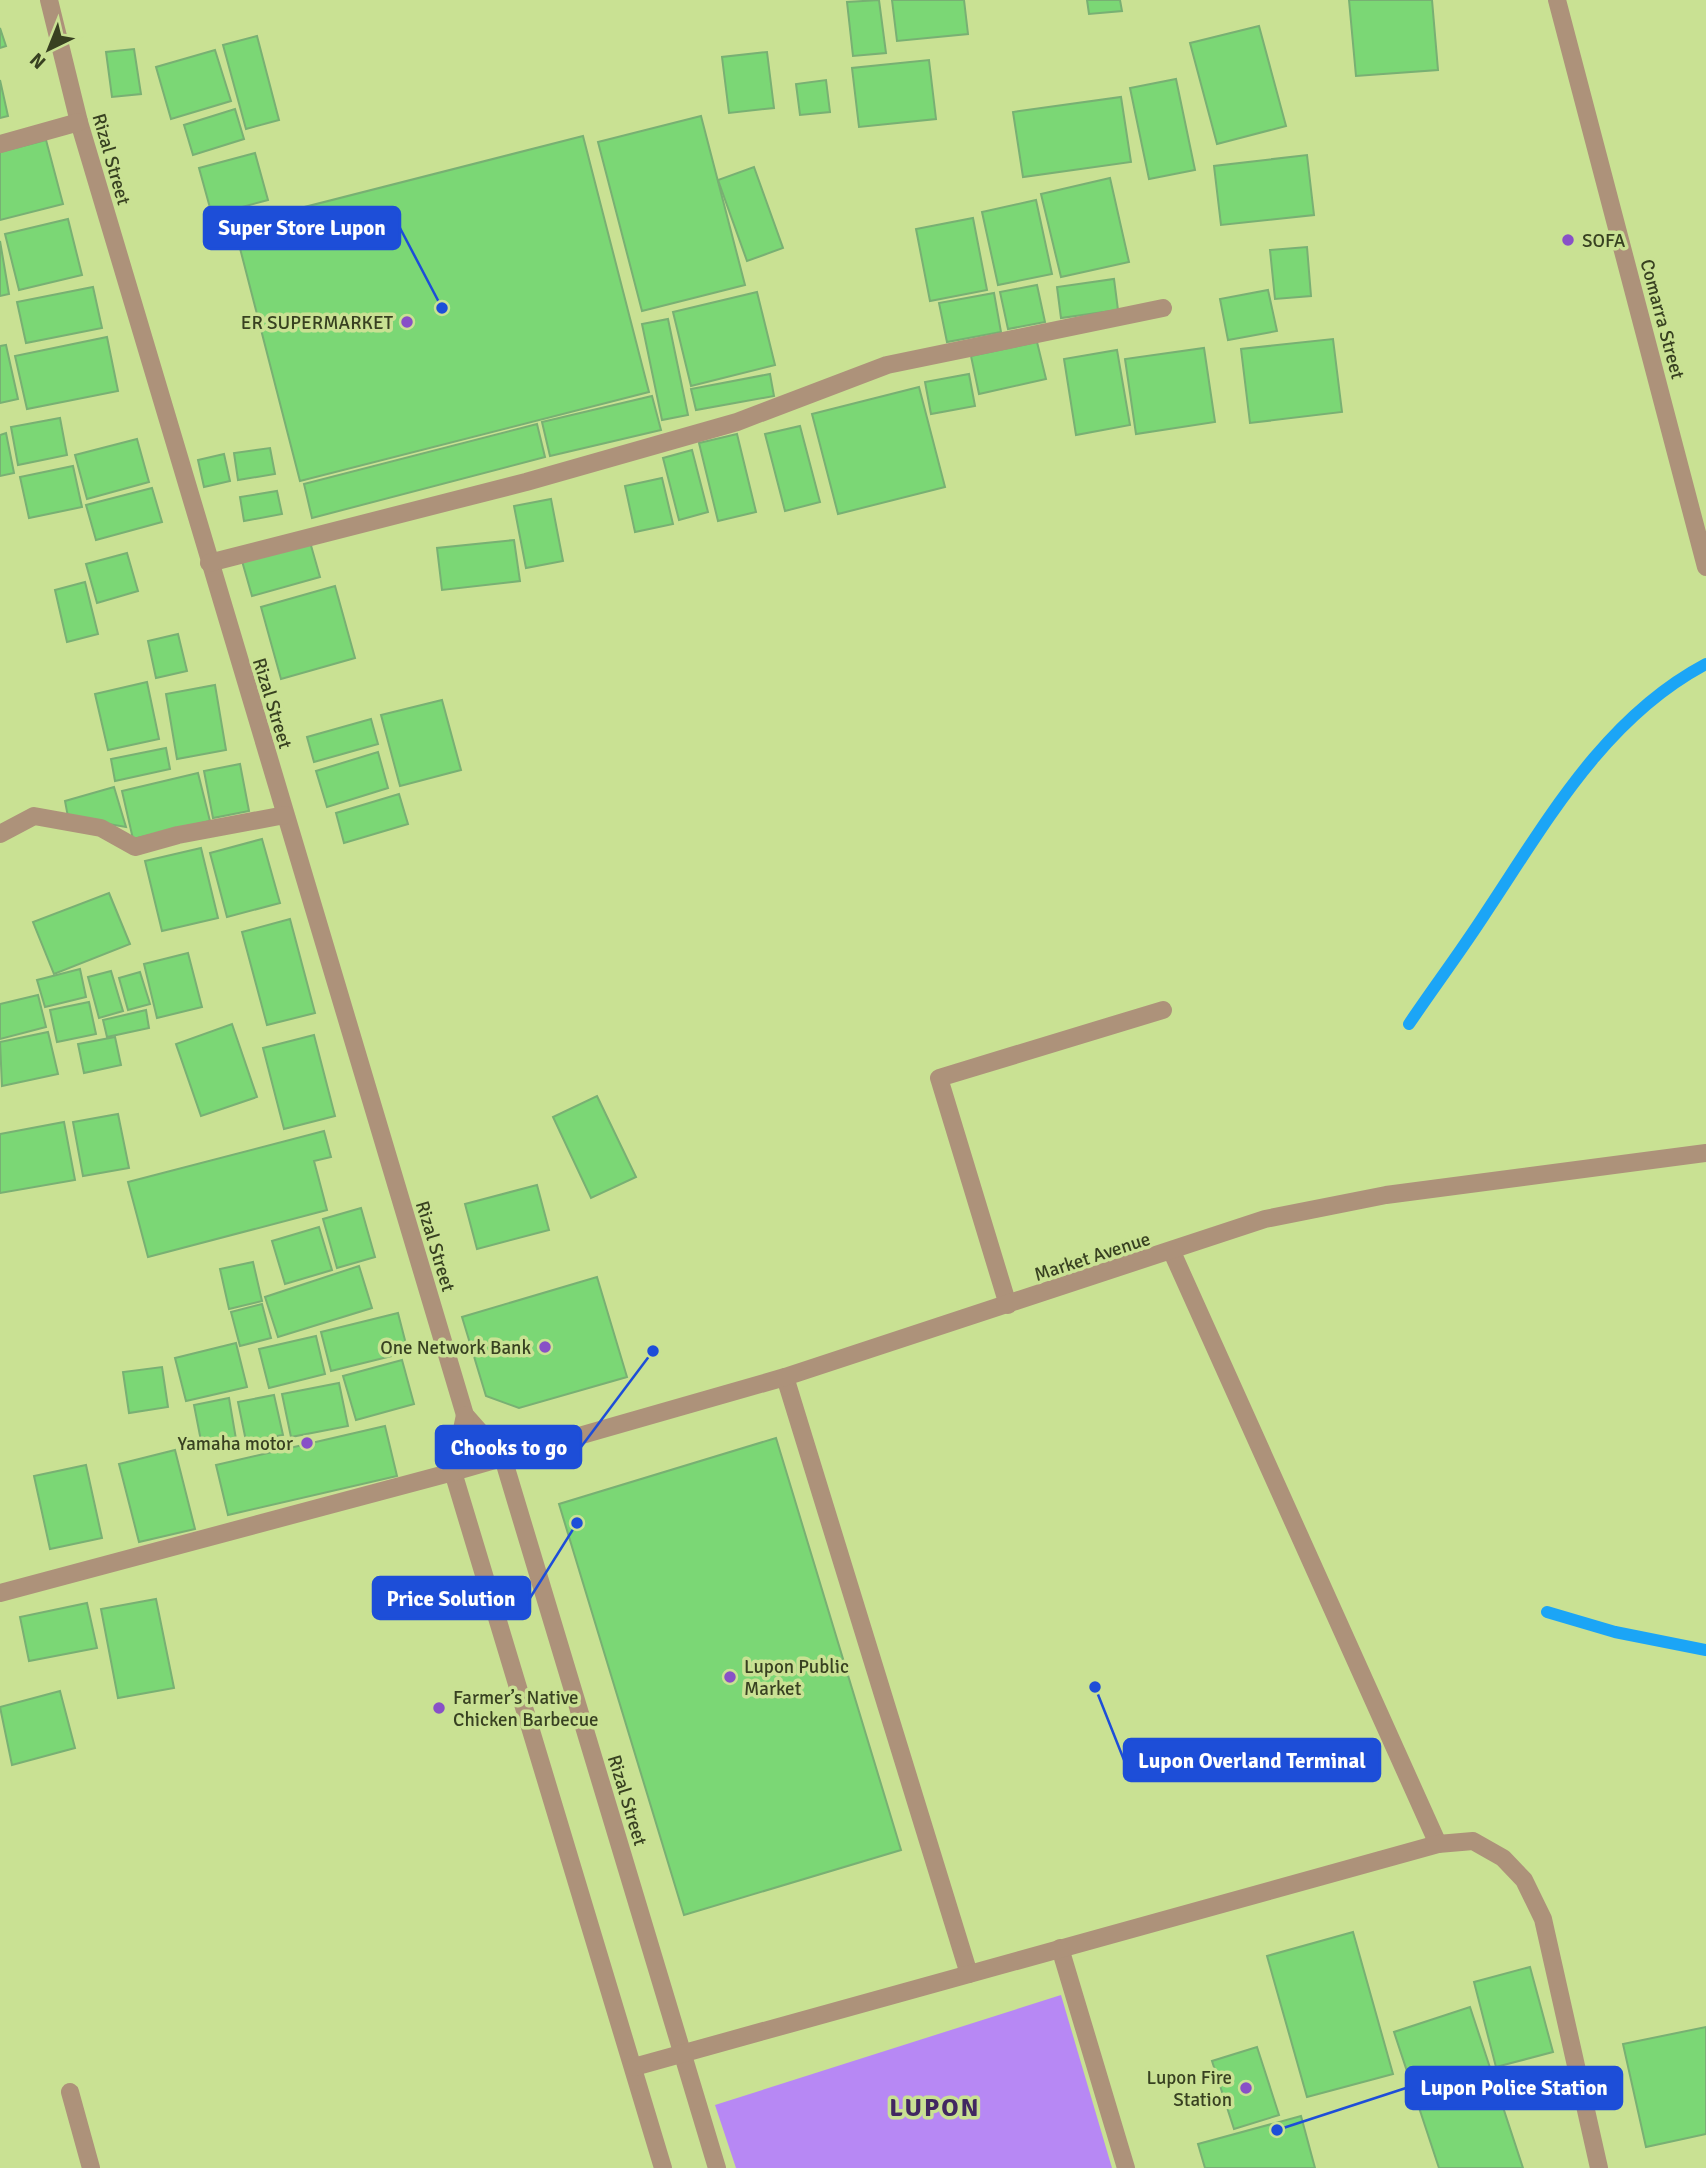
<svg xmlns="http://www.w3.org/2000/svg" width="1706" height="2168" font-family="Signika,sans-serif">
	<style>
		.green { fill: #b788f4 }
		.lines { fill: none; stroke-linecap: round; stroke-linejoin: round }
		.stream { stroke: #1ba5f6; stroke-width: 12 }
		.building { fill: #7bd775; stroke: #78b073; stroke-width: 2 }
		.minor { stroke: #ad927a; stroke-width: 18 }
		.poi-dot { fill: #8850c7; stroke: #c9e193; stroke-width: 2.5 }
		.labels { text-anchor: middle; stroke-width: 7; stroke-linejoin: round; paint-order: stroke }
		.street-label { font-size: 19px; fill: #384121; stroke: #c9e193 }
		.poi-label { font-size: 19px; fill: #384121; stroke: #c9e193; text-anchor: end }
		.district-label { font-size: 26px; font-weight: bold; letter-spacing: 2px; fill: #412761; stroke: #c9e193 }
		.leader { fill: none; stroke: #1d4ed8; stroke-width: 2.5 }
		.callout-dot { fill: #1d4ed8; stroke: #c9e193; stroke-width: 2.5 }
		.callout { fill: #1d4ed8; stroke: #1d4ed8; stroke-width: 2.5 }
		.callout-label { font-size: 21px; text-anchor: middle; font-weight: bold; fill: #fff }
	</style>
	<rect width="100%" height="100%" fill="#c9e193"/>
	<!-- green -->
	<polygon class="green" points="1061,1995 1112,2168 736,2168 715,2105"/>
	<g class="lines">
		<!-- stream -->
		<g class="stream">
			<path d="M1409 1024C1434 987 1461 951 1485 914 1547 821 1604 718 1706 664"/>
			<polyline points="1547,1612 1615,1632 1706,1650"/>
		</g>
	</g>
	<!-- building -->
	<g class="building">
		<polygon points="879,0 886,53 853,56 847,2"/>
		<polygon points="892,0 964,0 968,34 897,41"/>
		<polygon points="1087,0 1120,0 1122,11 1089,14"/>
		<polygon points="1349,0 1432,0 1438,70 1356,76"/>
		<polygon points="1259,26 1286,126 1217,144 1190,43"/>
		<polygon points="0,28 6,46 0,48"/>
		<polygon points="257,36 279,120 246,129 223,45"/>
		<polygon points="134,49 141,94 112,97 106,52"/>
		<polygon points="215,50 231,101 171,119 156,67"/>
		<polygon points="767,52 774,108 729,113 722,57"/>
		<polygon points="929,60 936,119 859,127 852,68"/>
		<polygon points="1176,79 1195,170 1149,179 1130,88"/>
		<polygon points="0,80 8,116 0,118"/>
		<polygon points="826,80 830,112 800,115 796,84"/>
		<polygon points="1121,97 1131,162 1023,177 1013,112"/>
		<polygon points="235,109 244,139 193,155 184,125"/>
		<polygon points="701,116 745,285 642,311 598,142"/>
		<polygon points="583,136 649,392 300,481 234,225"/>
		<polygon points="46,140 63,204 0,220 0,152"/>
		<polygon points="255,153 268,200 212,215 199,168"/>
		<polygon points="1307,155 1314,215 1221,225 1214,166"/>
		<polygon points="754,167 783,248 747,261 718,180"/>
		<polygon points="1110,178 1129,262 1061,277 1041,194"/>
		<polygon points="1036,200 1052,274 998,285 982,212"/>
		<polygon points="973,218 987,290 930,301 916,229"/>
		<polygon points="68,219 82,275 19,290 5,234"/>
		<polygon points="0,241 9,294 0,296"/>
		<polygon points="1307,247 1311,296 1275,299 1270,250"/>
		<polygon points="1114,279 1118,310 1061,318 1057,287"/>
		<polygon points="1037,285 1045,322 1008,329 1000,292"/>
		<polygon points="93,287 102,328 26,343 17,302"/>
		<polygon points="1268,290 1277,331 1228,340 1220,299"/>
		<polygon points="757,292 775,365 691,386 673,312"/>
		<polygon points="994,293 1001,332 947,342 939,303"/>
		<polygon points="668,319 688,415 662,420 642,324"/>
		<polygon points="107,337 118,391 27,409 15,356"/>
		<polygon points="1333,339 1342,412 1250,423 1241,349"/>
		<polygon points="1037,342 1046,379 979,394 971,356"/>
		<polygon points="6,345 18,399 0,403 0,346"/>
		<polygon points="1204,348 1215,422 1136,434 1125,359"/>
		<polygon points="1117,350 1130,425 1076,435 1064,359"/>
		<polygon points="770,374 774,396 696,410 691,389"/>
		<polygon points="969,374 975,406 931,414 925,382"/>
		<polygon points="919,387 945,487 838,514 812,414"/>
		<polygon points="652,396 661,430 550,456 542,422"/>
		<polygon points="60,418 67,455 18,465 11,427"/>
		<polygon points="537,424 545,457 312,518 304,484"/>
		<polygon points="800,426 820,502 785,511 765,434"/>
		<polygon points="6,433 14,473 0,476 0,435"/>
		<polygon points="737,434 756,512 718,521 699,443"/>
		<polygon points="137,439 149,482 87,499 75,455"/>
		<polygon points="270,448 275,474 238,480 234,453"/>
		<polygon points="692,450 708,512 679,520 663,458"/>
		<polygon points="224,454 230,481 204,487 198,460"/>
		<polygon points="73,466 82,507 29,518 20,477"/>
		<polygon points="662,478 673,524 635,532 625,486"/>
		<polygon points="152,488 162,522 96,540 86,505"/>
		<polygon points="277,491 282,514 244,521 240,497"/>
		<polygon points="551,499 563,561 526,568 514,506"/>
		<polygon points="514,540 520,581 442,590 437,548"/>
		<polygon points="310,542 320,577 252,596 242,561"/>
		<polygon points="127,553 138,591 97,603 86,564"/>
		<polygon points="85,582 98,634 67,642 55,590"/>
		<polygon points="335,586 355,658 281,679 261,607"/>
		<polygon points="178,634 187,671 156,678 148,641"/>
		<polygon points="147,682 159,739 108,750 95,694"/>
		<polygon points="215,685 226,750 177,759 166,694"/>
		<polygon points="442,700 461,770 400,786 381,715"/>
		<polygon points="371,719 378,744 314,762 307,737"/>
		<polygon points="166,748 170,769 115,781 111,759"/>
		<polygon points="378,752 388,788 327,807 316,771"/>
		<polygon points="240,764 249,811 213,818 204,771"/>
		<polygon points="198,773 210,821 133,839 122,791"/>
		<polygon points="114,787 126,827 68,817 65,801"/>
		<polygon points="399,794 408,824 344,843 336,813"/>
		<polygon points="262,839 280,903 227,917 210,853"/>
		<polygon points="201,848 218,918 162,931 145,861"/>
		<polygon points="109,893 130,944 54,974 33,922"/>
		<polygon points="290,919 315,1013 267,1025 242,932"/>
		<polygon points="188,953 202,1007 157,1018 144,964"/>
		<polygon points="80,969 86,997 45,1007 37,980"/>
		<polygon points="111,971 123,1011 99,1018 88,977"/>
		<polygon points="140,972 150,1004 128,1010 119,978"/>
		<polygon points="38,995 46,1027 0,1039 0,1004"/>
		<polygon points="89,1002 96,1034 57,1042 50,1010"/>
		<polygon points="146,1010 149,1028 107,1037 103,1020"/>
		<polygon points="232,1024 257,1097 201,1116 176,1044"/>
		<polygon points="48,1032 58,1074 2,1086 0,1042"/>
		<polygon points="314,1035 335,1116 284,1129 263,1048"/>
		<polygon points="115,1037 121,1065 84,1073 78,1044"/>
		<polygon points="597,1096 636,1177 591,1198 553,1117"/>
		<polygon points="118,1114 129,1168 83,1176 73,1122"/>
		<polygon points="64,1122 75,1180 0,1193 0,1134"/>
		<polygon points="324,1131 331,1157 314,1161 327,1210 148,1257 128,1182"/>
		<polygon points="537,1185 549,1230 477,1249 465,1204"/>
		<polygon points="361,1208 375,1257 337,1268 323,1219"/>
		<polygon points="319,1227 332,1270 285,1284 272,1241"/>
		<polygon points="253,1262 262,1301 229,1309 220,1269"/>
		<polygon points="359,1266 372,1308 278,1337 265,1297"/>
		<polygon points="597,1277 627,1377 519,1408 486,1396 462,1317"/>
		<polygon points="262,1304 271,1338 240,1346 231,1312"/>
		<polygon points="398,1313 408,1352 331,1371 321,1332"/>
		<polygon points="316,1336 325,1374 269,1388 259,1349"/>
		<polygon points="236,1343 247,1387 186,1401 175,1358"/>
		<polygon points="402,1360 414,1404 356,1420 343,1376"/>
		<polygon points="162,1367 168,1407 129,1413 123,1372"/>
		<polygon points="339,1383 348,1426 291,1437 282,1394"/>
		<polygon points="274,1395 283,1435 246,1441 238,1402"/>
		<polygon points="229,1398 237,1445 203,1451 194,1405"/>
		<polygon points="385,1426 397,1476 228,1515 216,1465"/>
		<polygon points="776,1438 901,1850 684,1915 559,1504"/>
		<polygon points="175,1450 195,1529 139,1542 119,1464"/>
		<polygon points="86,1465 102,1538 50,1549 34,1476"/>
		<polygon points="156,1599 174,1688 118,1698 101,1609"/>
		<polygon points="87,1603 97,1648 29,1661 20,1617"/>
		<polygon points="60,1691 75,1748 12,1765 0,1707"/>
		<polygon points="1353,1932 1393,2074 1307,2097 1267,1956"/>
		<polygon points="1530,1967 1553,2052 1496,2067 1474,1982"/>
		<polygon points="1470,2007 1523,2168 1439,2168 1394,2032"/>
		<polygon points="1706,2027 1706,2134 1646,2147 1623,2044"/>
		<polygon points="1257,2047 1279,2115 1234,2129 1212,2061"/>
		<polygon points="1301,2116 1315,2168 1205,2168 1198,2144"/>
	</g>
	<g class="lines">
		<!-- minor -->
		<g class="minor">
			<polyline points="49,0 79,122 465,1415 503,1458 717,2168"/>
			<polyline points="1557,0 1706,567"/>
			<polyline points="0,144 79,122"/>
			<polyline points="209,563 526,482 737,422 887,365 1163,308"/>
			<polyline points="0,834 34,816 101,828 135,847 178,835 285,815"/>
			<polyline points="1172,1252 1438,1844"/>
			<polyline points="1008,1305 939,1078 1163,1010"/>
			<polyline points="785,1377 969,1974"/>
			<polyline points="465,1415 453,1472 663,2168"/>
			<polyline points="0,1593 453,1472 785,1377 1265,1219 1386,1195 1706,1153"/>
			<polyline points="1060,1948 1126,2168"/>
			<polyline points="634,2067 1438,1844 1473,1841 1503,1858 1524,1880 1543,1919 1599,2168"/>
			<polyline points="70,2092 91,2168"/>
		</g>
	</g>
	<!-- markers -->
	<g class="poi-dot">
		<circle cx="1568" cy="240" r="7"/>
		<circle cx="407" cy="322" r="7"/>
		<circle cx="545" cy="1347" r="7"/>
		<circle cx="307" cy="1443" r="7"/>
		<circle cx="730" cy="1677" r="7"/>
		<circle cx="439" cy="1708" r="7"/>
		<circle cx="1246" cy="2088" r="7"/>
	</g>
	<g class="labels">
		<!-- street labels -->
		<g class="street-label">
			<text transform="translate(112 159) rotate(74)" y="7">Rizal Street</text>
			<text transform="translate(1663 319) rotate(75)" y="7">Comarra Street</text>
			<text transform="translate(273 703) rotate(73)" y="7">Rizal Street</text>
			<text transform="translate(436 1246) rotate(73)" y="7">Rizal Street</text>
			<text transform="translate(1092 1256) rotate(-18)" y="7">Market Avenue</text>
			<text transform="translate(628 1800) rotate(73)" y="7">Rizal Street</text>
		</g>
		<!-- poi labels -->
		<g class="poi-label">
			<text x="1582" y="247" text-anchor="start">SOFA</text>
			<text x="393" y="329">ER SUPERMARKET</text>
			<text x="531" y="1354">One Network Bank</text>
			<text x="293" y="1450">Yamaha motor</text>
			<text x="744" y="1673" text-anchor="start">Lupon Public<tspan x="744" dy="22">Market</tspan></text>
			<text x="453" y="1704" text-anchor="start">Farmer’s Native<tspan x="453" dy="22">Chicken Barbecue</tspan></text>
			<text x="1232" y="2084">Lupon Fire<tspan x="1232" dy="22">Station</tspan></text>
		</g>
		<!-- district labels -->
		<g class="district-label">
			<text x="935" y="2116">LUPON</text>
		</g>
	</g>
	<!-- callouts -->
	<path class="leader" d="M442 308L400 228M653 1351L581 1447M577 1523L530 1598M1095 1687L1124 1760M1277 2130L1406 2088"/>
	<g class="callout-dot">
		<circle cx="442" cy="308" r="7"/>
		<circle cx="653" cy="1351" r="7"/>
		<circle cx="577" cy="1523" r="7"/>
		<circle cx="1095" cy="1687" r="7"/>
		<circle cx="1277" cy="2130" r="7"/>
	</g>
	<g class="callout">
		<rect x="204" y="207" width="196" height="42" rx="7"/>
		<rect x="436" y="1426" width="145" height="42" rx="7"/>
		<rect x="373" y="1577" width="157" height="42" rx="7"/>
		<rect x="1124" y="1739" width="256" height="42" rx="7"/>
		<rect x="1406" y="2067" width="216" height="42" rx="7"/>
	</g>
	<g class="callout-label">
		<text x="302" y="235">Super Store Lupon</text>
		<text x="509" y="1455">Chooks to go</text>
		<text x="451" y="1606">Price Solution</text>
		<text x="1252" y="1768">Lupon Overland Terminal</text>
		<text x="1514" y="2095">Lupon Police Station</text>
	</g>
	<!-- north arrow -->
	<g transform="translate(49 49) rotate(223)" stroke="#c9e193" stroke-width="5" paint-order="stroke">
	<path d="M0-5L12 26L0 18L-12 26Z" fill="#384121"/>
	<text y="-10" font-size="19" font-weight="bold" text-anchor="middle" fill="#384121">N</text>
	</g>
</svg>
